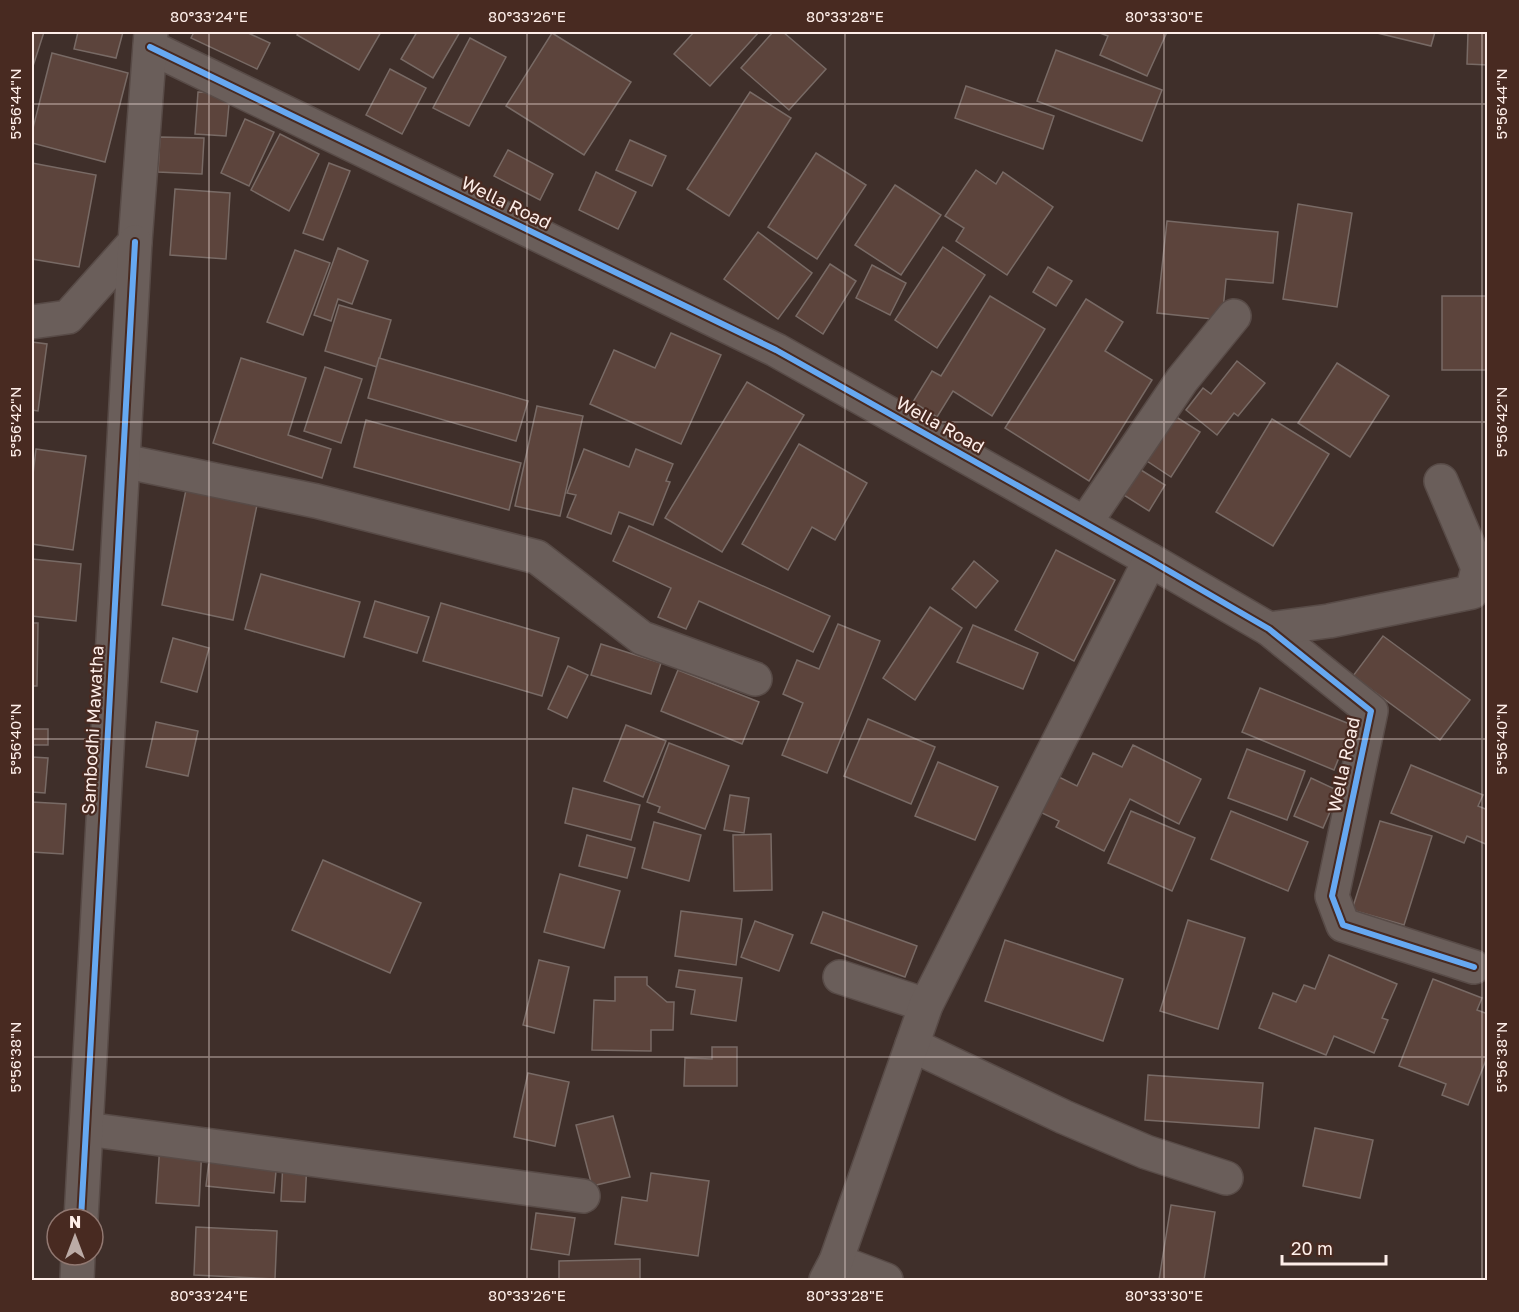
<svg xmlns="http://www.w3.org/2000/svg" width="1519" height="1312" font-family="'Golos Text',sans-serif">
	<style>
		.building { fill: #5c443c; stroke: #786a65; stroke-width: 1.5 }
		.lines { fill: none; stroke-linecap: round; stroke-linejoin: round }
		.street-casing { stroke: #584b47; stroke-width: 36 }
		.street { stroke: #6a5e5a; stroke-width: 33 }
		.cycleway-casing { stroke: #482a21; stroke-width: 10 }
		.cycleway { stroke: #66a8f1; stroke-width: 6 }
		.ticks { fill: none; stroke: #feeee9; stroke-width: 1.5; stroke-opacity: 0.45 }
		.labels { text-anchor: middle; stroke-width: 4.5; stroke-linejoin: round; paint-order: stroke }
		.street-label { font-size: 18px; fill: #feeee9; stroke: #482a21 }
		.neatline { fill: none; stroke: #feeee9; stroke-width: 2 }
		.ticks-label { font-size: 15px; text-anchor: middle; fill: #feeee9 }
	</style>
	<rect width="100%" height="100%" fill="#3f2f2a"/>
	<!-- building -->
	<g class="building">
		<polygon points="32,32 44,32 33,66 32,65"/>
		<polygon points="78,32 123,32 116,58 74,49"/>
		<polygon points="194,32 246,32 270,43 257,69 191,38"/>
		<polygon points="299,32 381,32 359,70 297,35"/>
		<polygon points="417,32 460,32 433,78 401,59"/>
		<polygon points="694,32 759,32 710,86 674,54"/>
		<polygon points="773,32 783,32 826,69 789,110 741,68"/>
		<polygon points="1097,32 1167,32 1147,76 1100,55 1108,36"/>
		<polygon points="1373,32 1435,32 1431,46"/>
		<polygon points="1468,32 1488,32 1488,65 1467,64"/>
		<polygon points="552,33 631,82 584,155 506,106"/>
		<polygon points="470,38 506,57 469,126 433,108"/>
		<polygon points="1056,50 1162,90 1142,141 1037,101"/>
		<polygon points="52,53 128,73 105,162 32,143 32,132"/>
		<polygon points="390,69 426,88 402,134 366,115"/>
		<polygon points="966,86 1054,116 1043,149 955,118"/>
		<polygon points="198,92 230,94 226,136 195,134"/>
		<polygon points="750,92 791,118 729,216 687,189"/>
		<polygon points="245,119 274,132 249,186 221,173"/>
		<polygon points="280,134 319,154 289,211 251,190"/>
		<polygon points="160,137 204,138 202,174 158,172"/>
		<polygon points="630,140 666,156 652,186 616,170"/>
		<polygon points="508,150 553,174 540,200 494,176"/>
		<polygon points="816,153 866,185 817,259 768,227"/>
		<polygon points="32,163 96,175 79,267 32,259"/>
		<polygon points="329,163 350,171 323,240 303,233"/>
		<polygon points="976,170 996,184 1003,172 1053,207 1007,275 956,241 964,228 945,216"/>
		<polygon points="596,172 636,192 618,229 579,210"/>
		<polygon points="895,185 941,215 901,275 855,245"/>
		<polygon points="175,189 230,193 226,259 170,255"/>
		<polygon points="1298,204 1352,213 1337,307 1283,299"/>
		<polygon points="1167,221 1278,232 1273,283 1226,279 1222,320 1157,313"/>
		<polygon points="758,232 812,273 778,319 724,279"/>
		<polygon points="943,247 985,275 937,348 895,320"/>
		<polygon points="338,248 368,261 352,304 338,299 331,321 314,315"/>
		<polygon points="295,250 330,263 303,335 267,322"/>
		<polygon points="830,264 856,281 823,334 796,316"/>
		<polygon points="872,265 906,283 890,315 856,298"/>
		<polygon points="1048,267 1072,281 1056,306 1033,292"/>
		<polygon points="990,296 1045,329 992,416 953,391 937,417 913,402 932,371 941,376"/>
		<rect x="1442" y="296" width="46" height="74"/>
		<polygon points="1086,299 1123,322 1105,351 1152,380 1089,481 1005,428"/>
		<polygon points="339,305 391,320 377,367 325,351"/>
		<polygon points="671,333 721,355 681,444 590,404 614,350 655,368"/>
		<polygon points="32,342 47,344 38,411 32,410"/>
		<polygon points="241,358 306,378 288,435 331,449 322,478 213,443"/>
		<polygon points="379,358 528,401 516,441 368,398"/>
		<polygon points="1237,361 1265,383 1238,416 1234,413 1217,435 1186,410 1203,388 1211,394"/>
		<polygon points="1337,363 1389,396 1350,457 1298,423"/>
		<polygon points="325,367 362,379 341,443 304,431"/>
		<polygon points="747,382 804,415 722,552 665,518"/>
		<polygon points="537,406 583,416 560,516 515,506"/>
		<polygon points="1170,413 1200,432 1171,477 1141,457"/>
		<polygon points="1272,419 1329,454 1273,546 1216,512"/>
		<polygon points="366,420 521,463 509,510 354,467"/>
		<polygon points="799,444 867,483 835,540 812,527 788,570 742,544"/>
		<polygon points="36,449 86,456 73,550 32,544 32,483"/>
		<polygon points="584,449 629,467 636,449 673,464 666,481 670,482 653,525 619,512 611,534 567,517 576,495 567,493"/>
		<polygon points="1133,465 1165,485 1149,511 1116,490"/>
		<polygon points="186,490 257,505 233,620 162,605"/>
		<polygon points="629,526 830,616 813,652 699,601 686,629 658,617 671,588 613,561"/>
		<polygon points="1056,550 1115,580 1074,661 1015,630"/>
		<polygon points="32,559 81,564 76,621 32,616"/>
		<polygon points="974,561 998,581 976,608 952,589"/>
		<polygon points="261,574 360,602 344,657 245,629"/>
		<polygon points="375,601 429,617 417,653 364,637"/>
		<polygon points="441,603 559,638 542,696 423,661"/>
		<polygon points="930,607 962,628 915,700 883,678"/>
		<polygon points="32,623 38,623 37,686 32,686"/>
		<polygon points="838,624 880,641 827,773 782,755 803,703 783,694 797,660 819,669"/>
		<polygon points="973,625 1038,653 1023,689 957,662"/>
		<polygon points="1383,636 1470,700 1440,740 1353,676"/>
		<polygon points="173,638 209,648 197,692 161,682"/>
		<polygon points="601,644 661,663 651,694 591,675"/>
		<polygon points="568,666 588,675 567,718 548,709"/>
		<polygon points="678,670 759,702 742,744 661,711"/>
		<polygon points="1260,688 1352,725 1334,770 1242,732"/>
		<polygon points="868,719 935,747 911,804 844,776"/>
		<polygon points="156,722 198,731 188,776 146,767"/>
		<polygon points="626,725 666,741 643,797 604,781"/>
		<rect x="32" y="729" width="16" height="16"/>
		<polygon points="669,743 729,766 705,829 658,812 660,807 647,802"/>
		<polygon points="1133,745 1201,779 1179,824 1130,799 1104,851 1056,827 1059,821 1040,812 1057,776 1077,786 1093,753 1122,767"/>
		<polygon points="1247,749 1305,771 1287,820 1228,798"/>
		<polygon points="32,757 48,758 45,793 32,792"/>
		<polygon points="938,762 998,787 975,840 915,816"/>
		<polygon points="1411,765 1483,795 1478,806 1488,810 1488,845 1467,836 1464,843 1391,813"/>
		<polygon points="1311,778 1339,791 1323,828 1294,816"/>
		<polygon points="573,788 640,805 631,840 565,823"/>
		<polygon points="730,795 749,798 744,833 724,830"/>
		<polygon points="32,802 66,804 63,854 32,852"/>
		<polygon points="1131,811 1195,838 1172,891 1108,863"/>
		<polygon points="1231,811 1308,842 1288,891 1211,859"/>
		<polygon points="1380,821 1432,836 1404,925 1352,910"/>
		<polygon points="654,822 701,835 689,881 642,868"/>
		<polygon points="771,834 772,890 734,891 733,835"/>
		<polygon points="587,835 635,848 627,878 579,866"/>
		<polygon points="323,860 421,903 390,973 292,930"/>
		<polygon points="560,874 620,891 604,948 544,932"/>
		<polygon points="681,911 742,919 736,965 675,956"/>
		<polygon points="823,912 917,946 905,977 811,943"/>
		<polygon points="1188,920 1245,938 1218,1029 1160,1011"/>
		<polygon points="755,921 793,935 779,971 741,957"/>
		<polygon points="1005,940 1123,979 1103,1041 985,1001"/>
		<polygon points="1329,955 1397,984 1382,1018 1388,1020 1374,1053 1334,1036 1326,1055 1259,1028 1273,993 1296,1002 1304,985 1315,989"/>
		<polygon points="539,960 569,967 554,1033 523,1025"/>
		<polygon points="679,970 742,978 736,1021 691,1014 695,990 676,987"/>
		<polygon points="615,977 647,977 647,985 667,1002 674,1002 673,1030 651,1030 651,1051 592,1050 594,1000 615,1001"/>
		<polygon points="1433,979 1482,998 1477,1010 1488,1014 1488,1055 1468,1105 1442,1095 1446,1084 1399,1066"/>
		<polygon points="712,1047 737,1047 737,1086 684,1086 685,1058 712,1059"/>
		<polygon points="528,1073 569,1082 555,1146 514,1137"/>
		<polygon points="1148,1075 1263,1083 1259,1128 1145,1120"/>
		<polygon points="613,1116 630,1177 592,1186 576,1125"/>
		<polygon points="1315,1128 1373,1140 1360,1198 1303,1186"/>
		<polygon points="160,1144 202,1146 199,1206 156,1203"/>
		<polygon points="210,1152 277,1160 274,1193 206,1186"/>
		<polygon points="283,1161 307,1162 305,1202 281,1201"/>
		<polygon points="651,1173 709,1181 698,1256 615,1244 622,1197 647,1201"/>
		<polygon points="1171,1205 1215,1212 1204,1280 1159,1280"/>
		<polygon points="536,1213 575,1218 569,1255 531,1249"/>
		<polygon points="196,1227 277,1231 275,1279 194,1275"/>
		<polygon points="640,1259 640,1280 559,1280 559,1261"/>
	</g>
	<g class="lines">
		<defs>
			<g id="street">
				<polyline points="150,47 776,350 1150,560 1269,629 1371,711 1332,896 1343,925 1474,967"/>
				<polyline points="32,322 68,317 135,242 151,32"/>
				<polyline points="123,461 316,501 537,557 642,638 755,679"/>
				<polyline points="1085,523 1182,380 1234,316"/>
				<polyline points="1269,629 1329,621 1472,592 1478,568 1441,481"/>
				<polyline points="840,977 926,1005"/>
				<polyline points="912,1045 1064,1117 1146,1152 1226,1178"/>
				<polyline points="86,1129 583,1196"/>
				<polyline points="81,1219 135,242"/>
				<polyline points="836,1261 886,1280"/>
				<polyline points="77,1280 78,1255"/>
				<polyline points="826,1280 836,1261 926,1005 1150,560"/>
			</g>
		</defs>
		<!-- street casing -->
		<use href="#street" class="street-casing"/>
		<!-- street -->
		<use href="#street" class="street"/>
		<defs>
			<g id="cycleway">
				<polyline points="150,47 776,350 1150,560 1269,629 1371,711 1332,896 1343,925 1474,967"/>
				<polyline points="81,1219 135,242"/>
			</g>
		</defs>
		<!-- cycleway casing -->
		<use href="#cycleway" class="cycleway-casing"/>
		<!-- cycleway -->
		<use href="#cycleway" class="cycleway"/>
	</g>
	<!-- ticks -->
	<path class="ticks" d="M209 32V1280M527 32V1280M845 32V1280M1164 32V1280M1482 32V1280M32 104H1488M32 422H1488M32 739H1488M32 1057H1488"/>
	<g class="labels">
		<!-- street labels -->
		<g class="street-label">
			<text transform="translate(506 203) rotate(26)" y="6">Wella Road</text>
			<text transform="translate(940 425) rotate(29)" y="6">Wella Road</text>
			<text transform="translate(93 730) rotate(-87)" y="6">Sambodhi Mawatha</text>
			<text transform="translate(1344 765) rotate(-78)" y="6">Wella Road</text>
		</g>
	</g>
	<!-- border -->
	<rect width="1519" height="1312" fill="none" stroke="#482a21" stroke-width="66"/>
	<!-- north arrow -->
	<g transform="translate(75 1237)"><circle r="28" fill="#482a21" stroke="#917871" stroke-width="1.5"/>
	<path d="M0-4.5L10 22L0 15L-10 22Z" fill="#bbaba6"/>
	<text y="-9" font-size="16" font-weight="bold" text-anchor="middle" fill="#feeee9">N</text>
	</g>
	<!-- scale -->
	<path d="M1282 1255v9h104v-9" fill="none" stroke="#feeee9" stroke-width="3"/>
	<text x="1291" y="1255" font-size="18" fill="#feeee9" stroke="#482a21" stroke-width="4.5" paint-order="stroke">20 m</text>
	<rect x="33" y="33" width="1453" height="1246" class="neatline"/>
	<g class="ticks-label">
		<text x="209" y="22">80°33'24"E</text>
		<text x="527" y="22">80°33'26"E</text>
		<text x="845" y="22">80°33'28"E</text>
		<text x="1164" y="22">80°33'30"E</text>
		<text transform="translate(16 104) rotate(-90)" y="5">5°56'44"N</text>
		<text transform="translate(1502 104) rotate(-90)" y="5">5°56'44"N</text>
		<text transform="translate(16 422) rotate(-90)" y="5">5°56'42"N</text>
		<text transform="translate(1502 422) rotate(-90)" y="5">5°56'42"N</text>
		<text transform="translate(16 739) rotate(-90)" y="5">5°56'40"N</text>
		<text transform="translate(1502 739) rotate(-90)" y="5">5°56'40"N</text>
		<text transform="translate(16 1057) rotate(-90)" y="5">5°56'38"N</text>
		<text transform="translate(1502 1057) rotate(-90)" y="5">5°56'38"N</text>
		<text x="209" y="1301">80°33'24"E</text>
		<text x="527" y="1301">80°33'26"E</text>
		<text x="845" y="1301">80°33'28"E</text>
		<text x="1164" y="1301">80°33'30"E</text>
	</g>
</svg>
